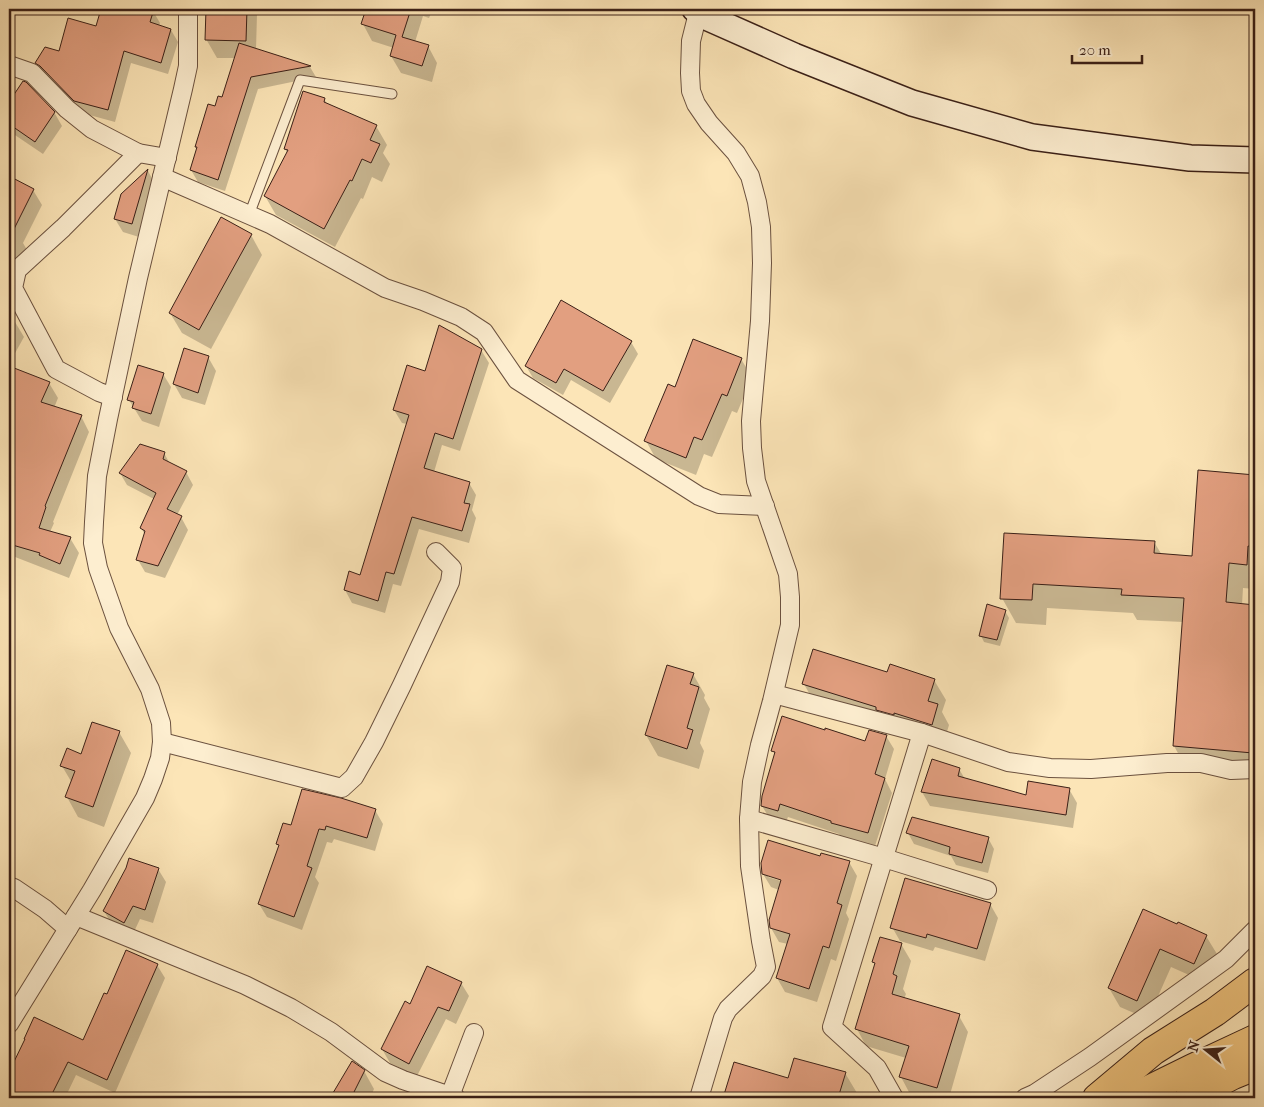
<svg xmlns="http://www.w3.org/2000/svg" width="1264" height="1107" font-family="'IM FELL French Canon',serif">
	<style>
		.shadow { fill: #0003; fill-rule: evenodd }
		.building { fill: #e29f80; stroke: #3b2017 }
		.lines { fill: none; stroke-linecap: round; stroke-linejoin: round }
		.lane-casing { stroke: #6b513f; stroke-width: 11 }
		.street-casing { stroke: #6b513f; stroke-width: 20 }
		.secondary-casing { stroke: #3b2017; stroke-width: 28 }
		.highway-casing { stroke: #3b2017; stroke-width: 30 }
		.lane { stroke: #fdeed0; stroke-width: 9 }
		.street { stroke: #fdeed0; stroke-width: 18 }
		.secondary { stroke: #fdeed0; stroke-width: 25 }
		.highway { stroke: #eec27c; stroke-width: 28 }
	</style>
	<rect width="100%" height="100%" fill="#fce5b7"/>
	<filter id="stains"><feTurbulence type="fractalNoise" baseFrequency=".004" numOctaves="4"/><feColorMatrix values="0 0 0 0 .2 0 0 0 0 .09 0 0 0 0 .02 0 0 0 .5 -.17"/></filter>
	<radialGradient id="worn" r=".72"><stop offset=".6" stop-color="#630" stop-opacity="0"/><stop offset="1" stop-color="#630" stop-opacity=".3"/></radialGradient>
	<!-- shadow -->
	<g class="shadow">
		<polygon points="9,9 13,9 9,60"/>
		<polygon points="103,9 147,9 153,11 160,23 159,26 171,30 178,42 168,74 131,63 115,122 82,113 43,75 36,63 60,52 97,28"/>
		<polygon points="207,9 263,9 263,14 257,14 256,50 310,67 316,77 258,89 225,191 198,182 191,170 198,149 196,146 215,108 223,99 236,58 217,58 206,39"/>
		<polygon points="367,9 433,9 429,18 423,16 415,42 428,46 437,63 432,82 401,73 391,56 394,48 372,41 363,24"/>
		<polygon points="23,83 54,112 62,126 43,154 9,131 9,104"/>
		<polygon points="324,99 328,105 376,126 387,145 383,153 390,164 382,182 372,177 363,199 361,198 335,247 276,215 265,196 288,154 285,149"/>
		<polygon points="148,171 155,184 139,237 123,232 115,219 122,195"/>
		<polygon points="9,177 33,190 42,205 23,243 31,257 9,280"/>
		<polygon points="251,235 262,255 211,349 182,333 170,313"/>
		<polygon points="9,319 15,322 24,337 9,364"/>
		<polygon points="631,342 638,354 610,403 571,380 563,395 533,378 526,366"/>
		<polygon points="185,350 208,357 216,371 205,405 182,398 174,384"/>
		<polygon points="481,350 489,363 460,451 442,445 434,472 469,483 476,495 472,510 476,518 469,543 419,529 401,586 393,584 385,613 352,603 345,590 350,573 361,576 407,424 402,423 394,410 426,372"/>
		<polygon points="741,359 752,377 737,413 732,411 712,457 704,454 696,475 656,459 646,441 675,389"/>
		<polygon points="9,367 49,383 58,398 54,408 81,416 89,432 53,522 54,523 50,532 70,538 79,553 69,578 10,555 9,552 9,516 16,489 9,486"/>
		<polygon points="163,374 171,387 159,427 142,421 129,400"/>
		<polygon points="164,453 170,464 186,472 193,485 177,515 181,517 188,530 165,578 145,572 138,560 145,535 141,528 154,499 127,485 120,473"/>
		<polygon points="1252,464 1255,464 1255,589 1243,588 1242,605 1255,606 1255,776 1188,771 1174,746 1184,622 1137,620 1133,613 1047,608 1046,625 1016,623 1002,598 1005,534 1154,542 1162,555 1193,557 1251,476"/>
		<polygon points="9,564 15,574 9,593"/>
		<polygon points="1005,611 1009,618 1000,646 984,642 981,636"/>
		<polygon points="693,674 705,695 704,698 710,709 700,743 704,751 699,769 658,756 646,735"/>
		<polygon points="888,674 934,680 946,700 942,712 949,725 943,745 815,704 804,684"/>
		<polygon points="119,732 131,753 104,827 78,817 67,797 72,783 62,766"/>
		<polygon points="886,736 894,749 885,779 892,793 875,846 840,836 839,834 788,817 785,824 770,819 762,806 776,756 773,751 866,743"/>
		<polygon points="933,761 959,769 965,779 1027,797 1069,789 1077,803 1073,828 930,806 922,792"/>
		<polygon points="375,810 383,824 375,851 334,839 332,843 327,842 315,877 319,883 302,930 267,917 259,904 280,848 278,844 291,826"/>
		<polygon points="908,833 988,838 994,849 988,873 956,865 951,856 914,844"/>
		<path d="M849 862 857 876 846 913 849 919 836 961 831 959 817 1002 785 992 777 978 788 944 779 942 771 928 779 890 771 887 763 874ZM768 875 788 881 787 883 768 877Z"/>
		<polygon points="158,869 166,882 153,923 140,919 132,936 112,925 104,911"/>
		<polygon points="990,904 998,918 985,961 935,947 933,951 900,941 892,927"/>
		<polygon points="1178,926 1206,936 1217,954 1205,982 1171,967 1148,1019 1120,1007 1109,988"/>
		<polygon points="901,944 911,961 903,989 906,994 904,999 959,1016 968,1032 949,1098 926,1098 910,1094 901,1077 906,1058 866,1046 857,1029 876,965 874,962"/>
		<polygon points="157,965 165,978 115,1093 76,1075 65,1098 9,1098 9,1075 26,1040 84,1042 108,996"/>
		<polygon points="461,983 469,996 456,1024 446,1019 417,1076 390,1063 382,1049 410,1006"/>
		<polygon points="352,1062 364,1071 374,1089 370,1098 331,1098"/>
		<polygon points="735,1063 789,1080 845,1073 860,1098 724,1098"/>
	</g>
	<!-- building -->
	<g class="building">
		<polygon points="101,9 154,9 150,22 171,29 161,63 124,51 108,110 74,101 40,66 35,63 45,47 59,51 68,18 96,26"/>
		<polygon points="206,9 247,9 246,41 205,40"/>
		<polygon points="366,9 411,9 402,37 429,45 422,66 390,56 396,35 361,24"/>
		<polygon points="239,43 311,66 251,77 218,180 190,170 197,147 195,147 208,104 215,106 218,96 222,97"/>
		<polygon points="23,81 26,82 55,112 35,142 9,124 9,102"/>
		<polygon points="303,91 325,98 324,102 377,125 370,140 380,144 371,163 362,159 352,181 350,180 324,229 264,196 288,150 284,149"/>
		<polygon points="148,169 132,224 114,219 121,194"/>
		<polygon points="9,176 34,189 9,239"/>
		<polygon points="221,217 252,234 199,330 169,313"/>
		<polygon points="561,300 632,341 603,391 564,369 556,383 525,366"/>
		<polygon points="439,325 482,349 453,439 435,433 424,468 470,482 464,503 470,504 462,531 412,517 394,574 386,572 378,601 344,590 349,571 360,575 409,415 393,410 407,365 425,371"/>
		<polygon points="693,339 742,358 727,396 722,394 702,440 694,437 686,458 644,441 668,384 675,387"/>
		<polygon points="184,348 209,356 198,393 173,384"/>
		<polygon points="138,365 164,373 151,414 132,408 134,402 127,400"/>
		<polygon points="9,366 50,382 41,402 82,415 45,506 46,507 39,528 71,537 60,564 39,555 40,553 9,544"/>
		<polygon points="140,444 165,452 163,459 187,471 167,509 182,516 158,566 136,560 145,531 140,528 156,493 119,473"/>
		<polygon points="1198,470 1255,475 1255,547 1248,546 1247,565 1229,563 1226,602 1255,605 1255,719 1253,753 1173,746 1184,598 1121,595 1122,589 1033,584 1032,600 1000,599 1004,533 1155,541 1154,553 1192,556"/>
		<polygon points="987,604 1006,610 997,640 979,636"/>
		<polygon points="813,649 887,672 890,664 935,679 928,701 938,704 932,725 894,713 894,715 876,710 876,707 802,684"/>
		<polygon points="667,665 694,673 690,684 699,687 687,728 693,730 687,749 645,735"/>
		<polygon points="782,716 825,730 825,728 865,741 869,730 887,735 875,774 885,778 868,833 831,823 831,821 780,804 778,811 761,806 762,796 775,752 771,751"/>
		<polygon points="92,722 120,731 93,807 65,797 75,771 60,766 67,748 81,754"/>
		<polygon points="932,759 960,768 958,776 1026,795 1028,781 1070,788 1066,815 921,792"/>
		<polygon points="302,789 341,798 376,809 367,838 326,826 325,830 319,829 307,866 312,868 294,917 258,904 279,845 276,844 283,823 291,825"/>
		<polygon points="912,817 989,837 982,863 949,854 950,847 906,833"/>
		<polygon points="768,840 820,856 821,853 850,861 837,903 842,905 829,948 823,946 809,989 776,978 790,934 770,928 769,920 781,880 762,874 761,863"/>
		<polygon points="129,858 159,868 145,910 133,906 124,923 103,911 126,868"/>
		<polygon points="905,878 991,903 977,949 927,934 926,938 890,928"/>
		<polygon points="1143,909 1177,924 1178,922 1207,935 1194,964 1160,949 1137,1001 1108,988"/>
		<polygon points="880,937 902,943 893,974 897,976 892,994 960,1014 937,1088 899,1077 909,1046 855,1029 875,963 872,962"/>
		<polygon points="126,950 158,964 107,1080 68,1062 50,1098 25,1098 9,1090 9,1072 25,1039 24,1039 34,1017 83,1040 104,993 107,994"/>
		<polygon points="427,966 462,982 449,1011 438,1007 409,1064 381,1049 405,1001 410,1004"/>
		<polygon points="794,1058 846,1072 838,1098 723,1098 734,1062 788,1078"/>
		<polygon points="352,1061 365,1070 351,1098 330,1098"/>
	</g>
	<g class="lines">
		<defs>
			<polyline id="lane" points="249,215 300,80 392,94"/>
			<g id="street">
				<polyline points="699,9 691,41 690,73 691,91 696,104 709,123 736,153 750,176 757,202 761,227 762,263 760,321 751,421 752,448 756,481 788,574 790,597 790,625 772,701 760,745 752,782 749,819 750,866 761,941 766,967 762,976 728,1009 723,1018 699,1098"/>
				<polyline points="9,65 32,73 67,109 92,129 138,153"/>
				<polyline points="162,177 270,224 385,288 423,301 461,317 484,332 517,380 699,496 719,504 765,506"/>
				<polyline points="113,397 99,392 56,369 13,288 17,270 63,228 138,153 167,158"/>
				<polyline points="774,694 922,733 1008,762 1050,768 1091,769 1167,763 1201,763 1231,770 1255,769"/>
				<polyline points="162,742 342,788 354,777 374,742 402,685 450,582 452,568 436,552"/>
				<polyline points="749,819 884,858 987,890"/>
				<polyline points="9,886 14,888 45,909 68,929"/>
				<polyline points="76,916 245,985 291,1008 331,1032 385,1072 403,1080 456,1098"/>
				<polyline points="9,1024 92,890 145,798 153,779 160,758 162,742 161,723 150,689 119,628 98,568 93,543 94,522 97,476 108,419 138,278 183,89 188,66 188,9"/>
				<polyline points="450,1096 474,1033"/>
				<polyline points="894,1098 877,1068 832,1027 922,733"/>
				<polyline points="1025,1098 1034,1094 1090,1057 1226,959 1255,930"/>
			</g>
			<polyline id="secondary" points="695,9 704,16 794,56 912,103 1032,137 1190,158 1255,160"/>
			<g id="highway">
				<polyline points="1097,1098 1153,1051 1215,1012 1255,982"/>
				<polyline points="1132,1098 1193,1068 1255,1039"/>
				<polyline points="1189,1098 1233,1075 1255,1066"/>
			</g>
		</defs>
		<!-- lane casing -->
		<use href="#lane" class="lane-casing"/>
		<!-- street casing -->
		<use href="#street" class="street-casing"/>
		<!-- secondary casing -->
		<use href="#secondary" class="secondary-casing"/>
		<!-- highway casing -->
		<use href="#highway" class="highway-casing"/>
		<!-- lane -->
		<use href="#lane" class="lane"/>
		<!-- street -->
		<use href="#street" class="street"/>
		<!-- secondary -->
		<use href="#secondary" class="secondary"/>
		<!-- highway -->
		<use href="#highway" class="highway"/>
	</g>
	<!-- margin -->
	<rect width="1264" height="1107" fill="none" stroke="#fce5b7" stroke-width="30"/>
	<rect x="10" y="10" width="1244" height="1087" fill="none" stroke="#3b2017" stroke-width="2.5"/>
	<rect x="15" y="15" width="1234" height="1077" fill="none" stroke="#3b2017"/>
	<!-- north arrow -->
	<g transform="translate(1206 1050) rotate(287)" stroke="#fdeed0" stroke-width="4" paint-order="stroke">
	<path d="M0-4L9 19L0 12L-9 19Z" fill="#3b2017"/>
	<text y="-8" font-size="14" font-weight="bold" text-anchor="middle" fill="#3b2017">N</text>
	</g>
	<!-- scale -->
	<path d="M1072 55v8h70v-8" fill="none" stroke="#3b2017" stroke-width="2.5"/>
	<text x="1079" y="55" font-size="15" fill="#3b2017" stroke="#fdeed0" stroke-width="4" paint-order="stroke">20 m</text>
	<rect width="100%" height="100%" filter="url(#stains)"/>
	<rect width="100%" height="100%" fill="url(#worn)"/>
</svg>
